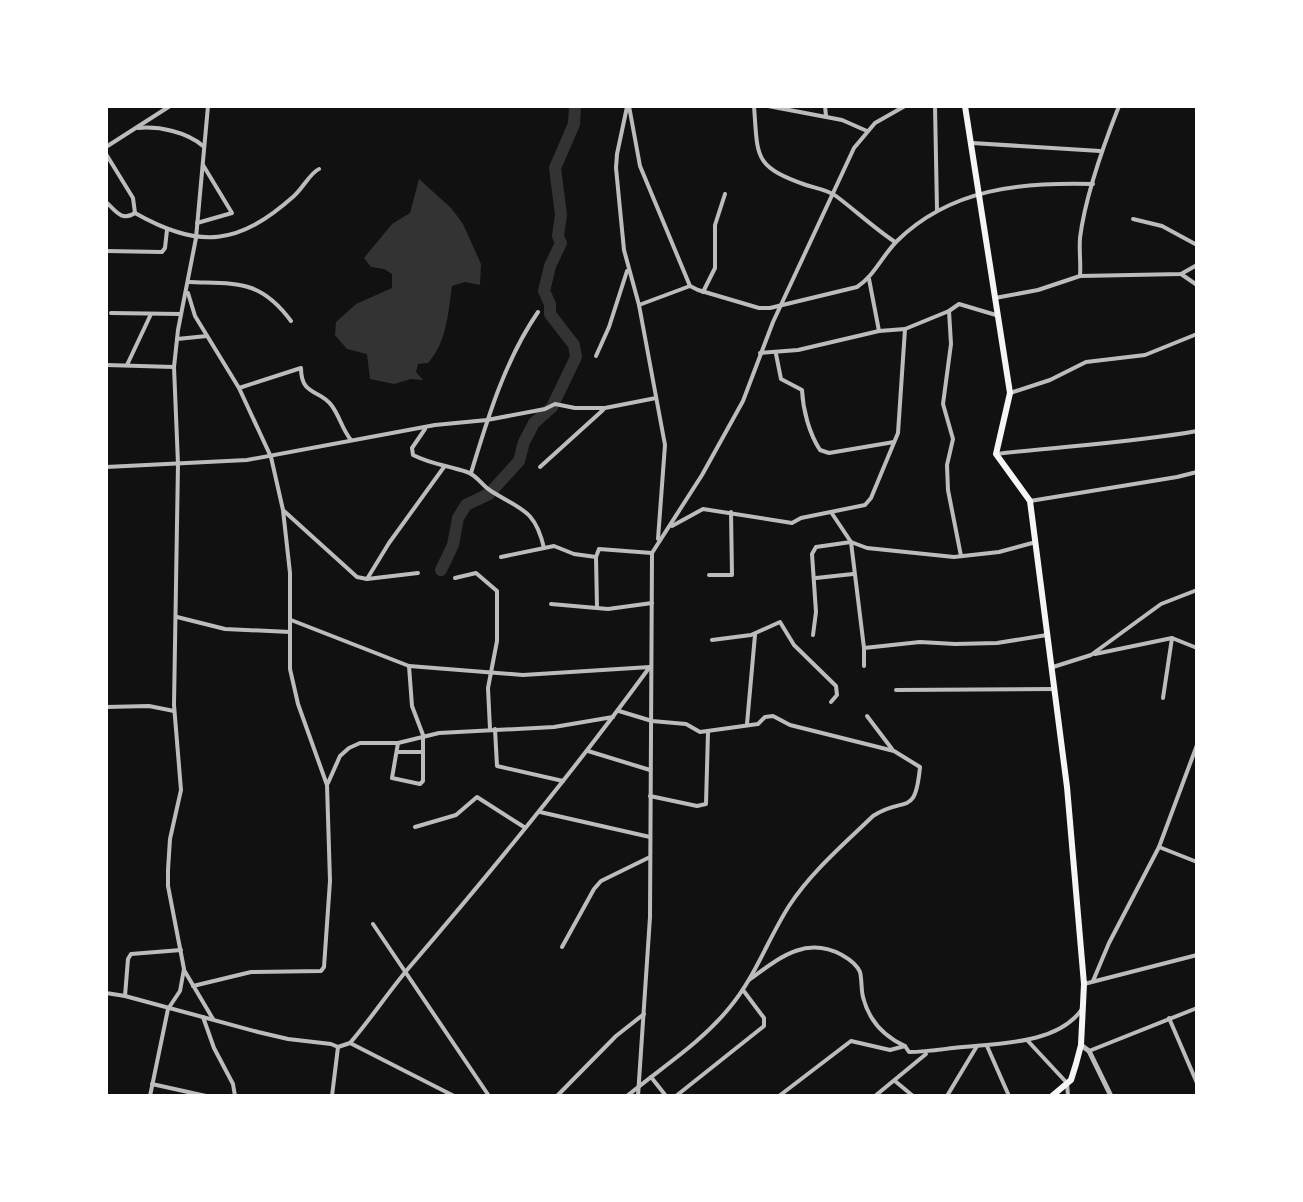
<svg xmlns="http://www.w3.org/2000/svg" width="1303" height="1202" font-family="Raleway,sans-serif">
	<style>
		.water { fill: #333 }
		.lines { fill: none; stroke-linecap: round; stroke-linejoin: round }
		.river { stroke: #333; stroke-width: 12 }
		.minor { stroke: #bcbcbc; stroke-width: 4 }
		.tertiary { stroke: #bcbcbc; stroke-width: 5 }
		.secondary { stroke: #f5f5f5; stroke-width: 6 }
	</style>
	<rect width="100%" height="100%" fill="#111"/>
	<!-- water -->
	<path class="water" d="M419 179 451 208 463 224 481 264 480 285 465 282 452 286C448 313 447 342 428 363L418 364 416 372 423 380 411 379 394 384 370 379 367 354 347 349 335 335 336 322 356 304 392 288V274L384 269 371 267 364 258 392 224 410 213Z"/>
	<g class="lines">
		<!-- river -->
		<polyline class="river" points="441,570 453,545 458,518 466,505 489,494 519,461 524,442 534,423 552,407 576,357 574,345 550,314 550,304 544,291 550,266 561,243 558,236 561,215 555,168 574,124 575,106"/>
		<!-- minor -->
		<g class="minor">
			<path d="M629 106 640 166 690 286 698 290 759 308H770L857 287C875 275 882 256 897 241 951 188 1022 182 1093 184"/>
			<path d="M754 106C758 158 753 166 806 185 815 188 828 190 836 196 856 211 874 228 895 242"/>
			<polyline points="768,106 842,120 867,131"/>
			<polyline points="825,106 826,116"/>
			<polyline points="935,106 937,210"/>
			<polyline points="627,107 617,154 616,168 624,250 639,305 665,445 658,539"/>
			<path d="M138 128C159 126 187 132 203 146"/>
			<polyline points="972,143 1100,151"/>
			<polyline points="106,147 170,106"/>
			<polyline points="106,154 133,198 135,213"/>
			<path d="M106 202C115 210 121 222 135 213 200 250 239 245 294 196 303 188 311 172 319 169"/>
			<polyline points="1133,219 1162,226 1197,245"/>
			<polyline points="197,223 232,213 203,165"/>
			<polyline points="106,251 162,252 165,248 167,230"/>
			<polyline points="1181,274 1197,285"/>
			<path d="M1080 276C1081 263 1079 251 1080 238 1085 197 1104 144 1119 106"/>
			<polyline points="869,279 879,331"/>
			<path d="M189 282C237 284 260 279 291 321"/>
			<polyline points="703,292 715,268 715,225 725,194"/>
			<polyline points="188,293 195,316 239,388 271,457 283,510 290,573 290,669 298,704 327,785 330,881 324,967 321,971 251,972 193,986"/>
			<polyline points="995,298 1038,290 1080,276 1181,274 1197,265"/>
			<polyline points="639,305 690,286"/>
			<polyline points="949,311 951,344 943,404 953,439 947,465 948,490 961,556"/>
			<polyline points="111,313 181,314"/>
			<polyline points="177,339 207,336"/>
			<polyline points="760,353 798,350 879,331 905,329 949,311 959,304 996,315"/>
			<path d="M776 354 781 379 802 390C803 410 809 433 820 450L829 453 894 442"/>
			<polyline points="596,356 609,327 627,271"/>
			<polyline points="106,365 174,367"/>
			<polyline points="127,365 151,314"/>
			<path d="M239 388 301 368C301 397 321 389 332 406 340 417 342 429 351 440"/>
			<polyline points="1010,393 1050,380 1086,362 1145,355 1197,334"/>
			<path d="M425 429 412 448 413 455C433 465 447 465 467 472 477 475 482 486 491 491 521 510 535 509 544 548"/>
			<path d="M996 454C1063 446 1131 443 1197 431"/>
			<polyline points="106,467 247,460 435,425 487,420 545,409 555,404 575,408 605,408 656,398"/>
			<polyline points="540,467 603,410"/>
			<path d="M471 473C488 417 505 360 538 312"/>
			<polyline points="1030,501 1177,477 1197,472"/>
			<polyline points="284,511 357,577 367,579 418,573"/>
			<polyline points="831,512 851,542 864,648 864,666"/>
			<polyline points="672,526 703,509 792,523 801,518 865,505 871,498 898,433 905,329"/>
			<polyline points="501,557 554,546 574,554 596,557"/>
			<polyline points="709,575 732,575 731,512"/>
			<polyline points="455,578 476,573 497,591 497,641 488,688 490,729"/>
			<polyline points="816,578 853,574"/>
			<polyline points="367,579 389,543 444,467"/>
			<polyline points="551,604 608,609 652,603"/>
			<polyline points="597,607 596,557 599,549 652,553"/>
			<polyline points="177,617 225,629 290,632"/>
			<polyline points="291,620 409,666 523,675 650,667"/>
			<polyline points="813,635 816,612 812,554 816,547 851,542 867,548 954,557 999,552 1036,542"/>
			<polyline points="712,640 751,635 780,622 794,645 836,686 837,695 831,702"/>
			<polyline points="864,648 920,642 955,644 997,643 1047,635"/>
			<polyline points="1095,654 1172,638 1197,648"/>
			<polyline points="1053,667 1091,655 1161,604 1197,590"/>
			<polyline points="896,690 1055,689"/>
			<polyline points="1163,698 1172,638"/>
			<polyline points="106,707 149,706 174,711"/>
			<path d="M619 711 652 721 686 724 700 732 758 724 765 717 773 716 790 725 894 751 920 767C915 819 905 795 873 816 844 844 811 872 789 906 768 939 755 977 730 1007 701 1043 662 1067 627 1096"/>
			<polyline points="867,716 892,749"/>
			<polyline points="747,724 755,635"/>
			<polyline points="495,729 497,766 563,781"/>
			<polyline points="398,743 392,778 420,784 423,781 423,735 412,706 409,666"/>
			<polyline points="588,751 650,770"/>
			<polyline points="398,752 423,752"/>
			<polyline points="328,783 340,756 349,748 360,743 398,743 439,733 554,727 613,717"/>
			<polyline points="650,796 697,806 706,804 708,732"/>
			<polyline points="540,812 650,837"/>
			<polyline points="415,827 456,815 477,797 524,827"/>
			<polyline points="1159,847 1197,862"/>
			<polyline points="373,924 489,1096"/>
			<polyline points="562,947 594,889 601,881 650,857"/>
			<polyline points="184,970 213,1019"/>
			<path d="M749 980C778 959 805 935 842 955 849 959 857 965 860 972 862 980 861 989 863 997 869 1021 883 1036 905 1046"/>
			<polyline points="1093,981 1109,943 1159,847 1197,745"/>
			<polyline points="1084,984 1197,955"/>
			<path d="M106 993 125 996 258 1032 288 1039 331 1044 338 1047 350 1043C370 1020 387 994 407 970 491 872 573 772 649 668"/>
			<polyline points="125,996 128,959 131,954 181,950"/>
			<polyline points="203,1017 214,1048 233,1084 235,1096"/>
			<polyline points="1169,1018 1197,1083"/>
			<polyline points="1027,1040 1067,1083 1068,1096"/>
			<polyline points="350,1043 454,1096"/>
			<polyline points="987,1046 1009,1096"/>
			<polyline points="1089,1051 1197,1008"/>
			<polyline points="651,1077 666,1096"/>
			<polyline points="895,1081 913,1096"/>
			<polyline points="152,1084 206,1096"/>
			<polyline points="150,1096 168,1009 180,991 184,969 168,886 168,870 170,839 181,790 174,705 178,464 174,367 178,330 196,238 208,106"/>
			<polyline points="332,1096 338,1047"/>
			<polyline points="557,1096 616,1036 644,1014"/>
			<polyline points="638,1096 650,917 652,553 702,475 743,401 773,322 854,148 875,123 905,106"/>
			<polyline points="676,1096 764,1026 764,1018 743,990"/>
			<path d="M779 1096 851 1041 890 1050 905 1046 909 1052C924 1052 937 1050 953 1048 993 1043 1057 1046 1082 1009"/>
			<polyline points="875,1096 926,1054"/>
			<polyline points="947,1096 977,1046"/>
		</g>
		<!-- tertiary -->
		<polyline class="tertiary" points="1081,1045 1089,1051 1111,1096"/>
		<!-- secondary -->
		<polyline class="secondary" points="965,106 1010,393 996,454 1030,501 1067,787 1084,984 1081,1045 1076,1064 1071,1080 1052,1096"/>
	</g>
	<!-- border -->
	<rect width="1303" height="1202" fill="none" stroke="#ffffff" stroke-width="216"/>
</svg>
